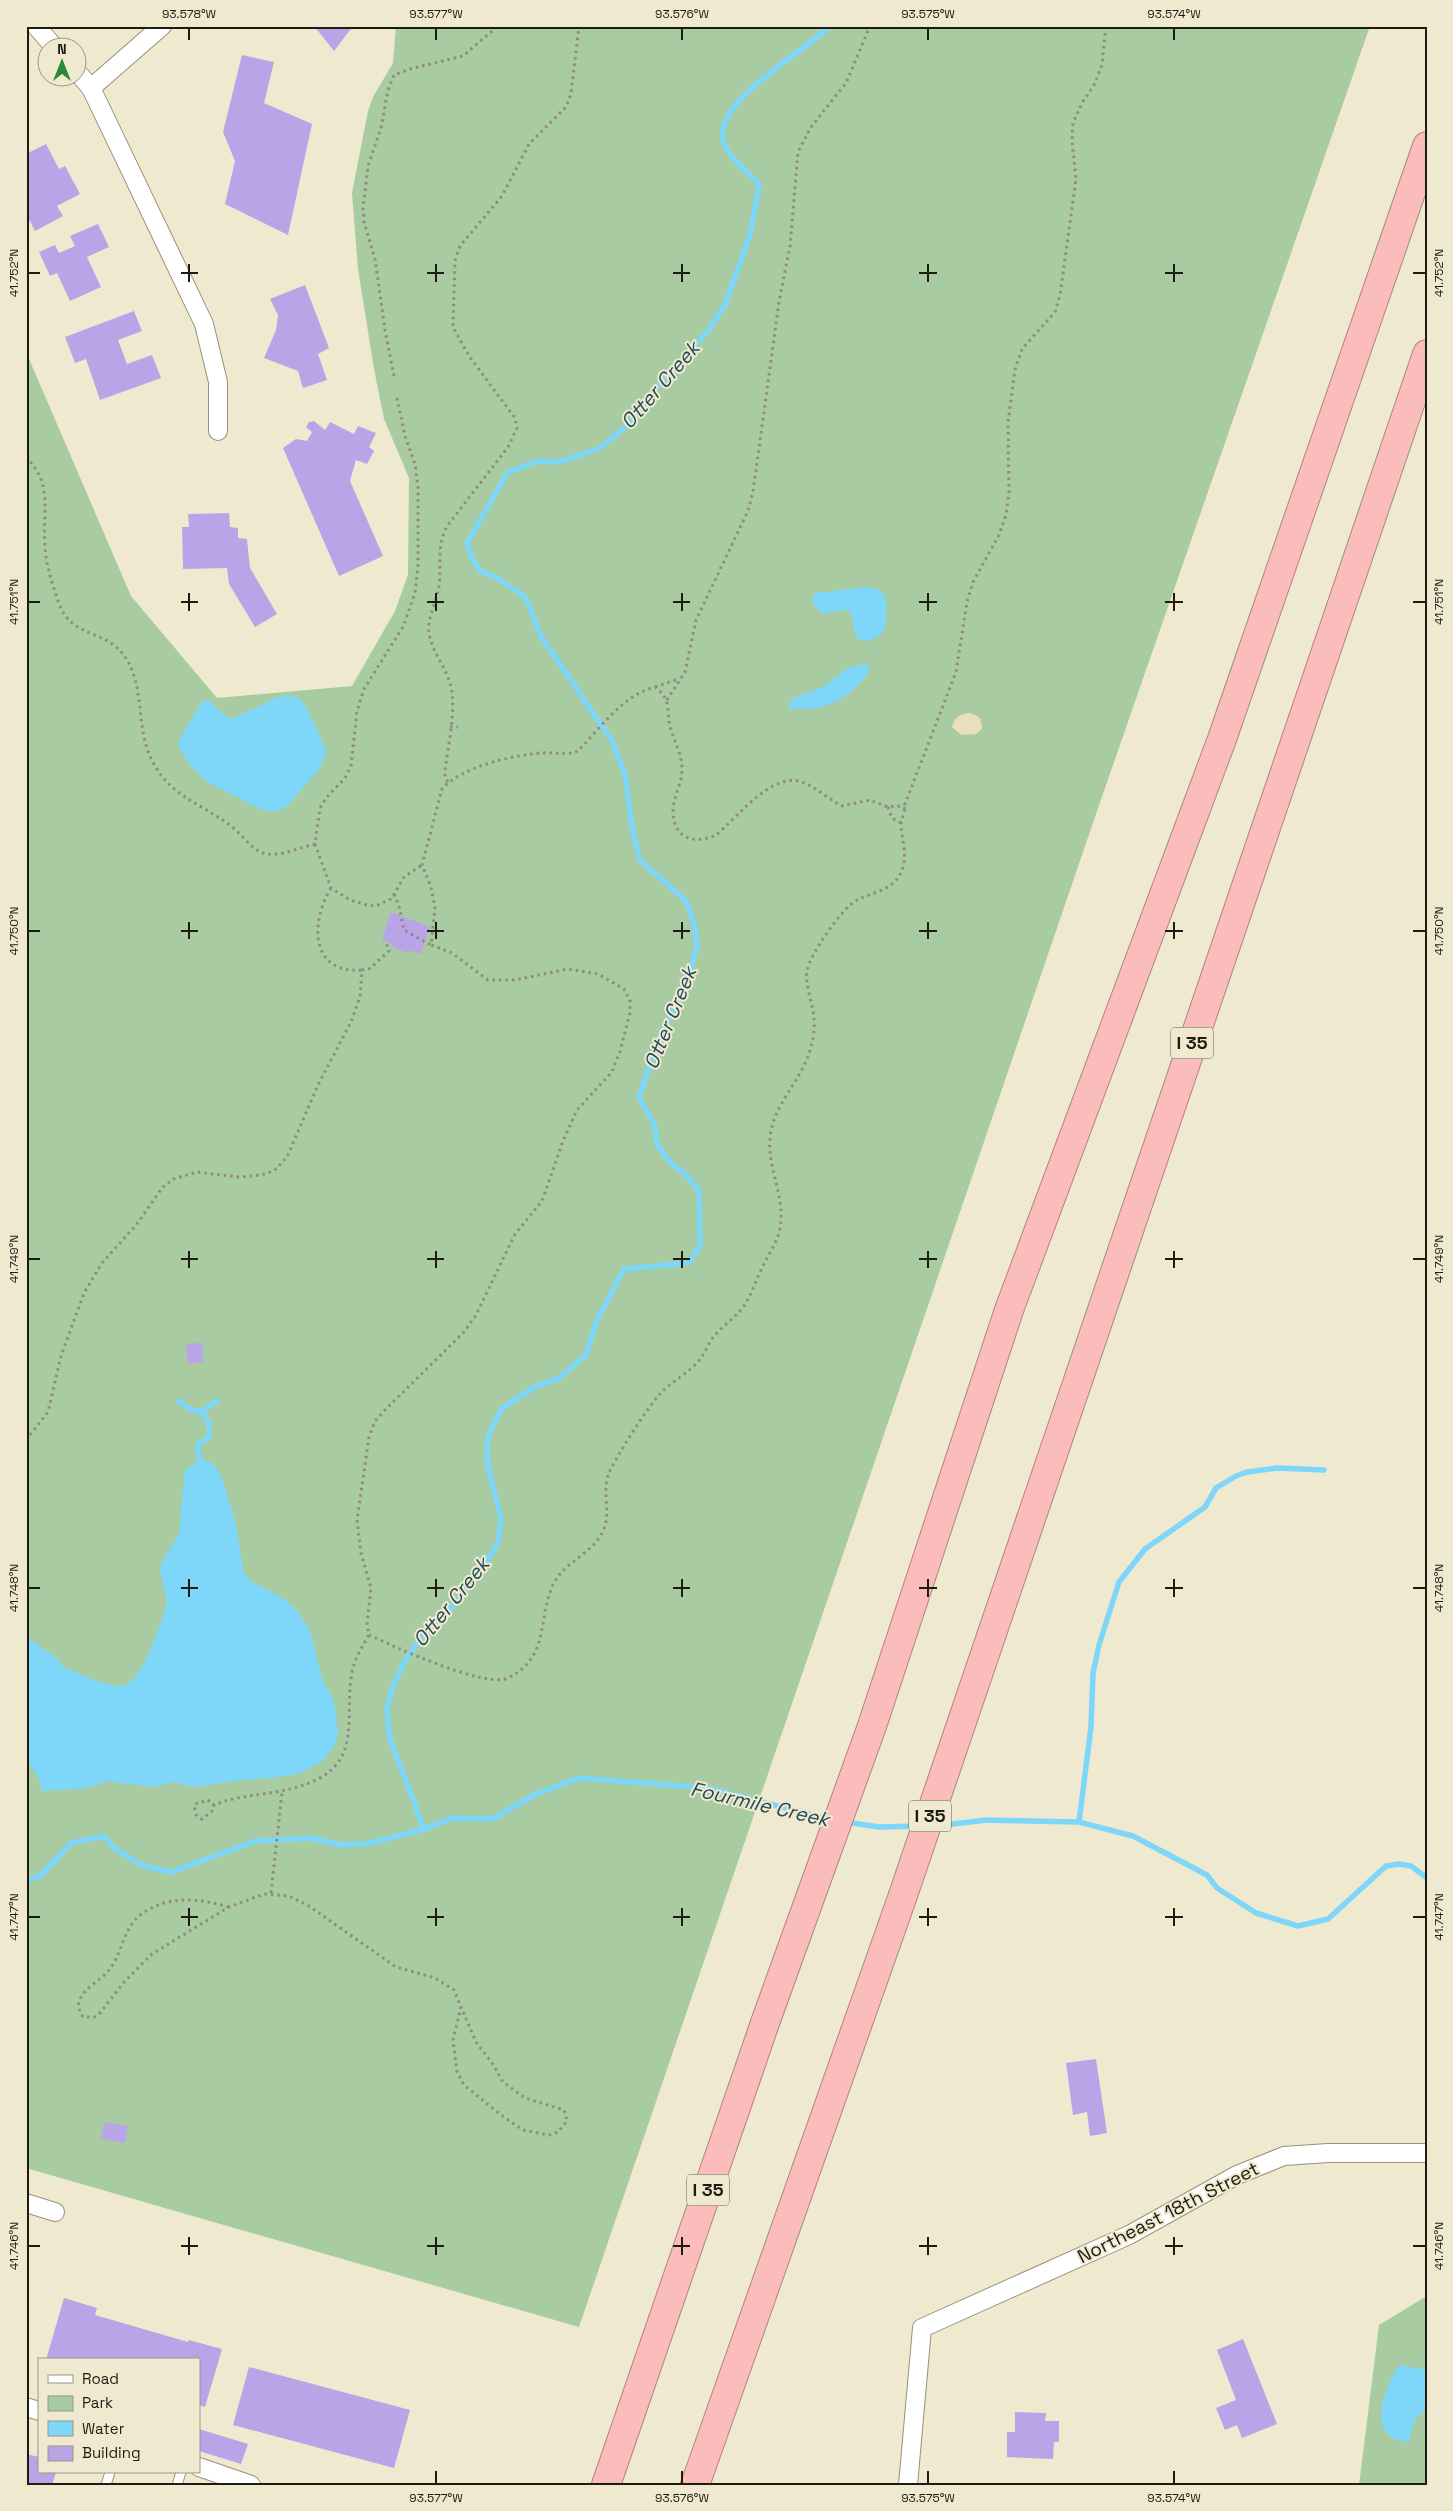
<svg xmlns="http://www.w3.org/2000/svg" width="1453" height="2511" font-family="'Space Grotesk',sans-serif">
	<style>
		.green { fill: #a8cba2 }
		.sand { fill: #e9dfba }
		.water { fill: #7ed7f8 }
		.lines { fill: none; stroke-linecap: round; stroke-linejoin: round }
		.stream { stroke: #7ed7f8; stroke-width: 5.5 }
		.building { fill: #b9a4e8 }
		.service-casing { stroke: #98927b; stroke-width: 11 }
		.minor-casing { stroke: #98927b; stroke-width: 20 }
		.motorway-casing { stroke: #ae8580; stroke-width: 30 }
		.path { stroke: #908c7a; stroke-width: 3; stroke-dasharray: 2.5 4; stroke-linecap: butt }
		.service { stroke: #fff; stroke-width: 9 }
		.minor { stroke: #fff; stroke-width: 18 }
		.motorway { stroke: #fbbdbc; stroke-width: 28 }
		.ticks { fill: none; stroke: #1e1c12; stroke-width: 2 }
		.labels { text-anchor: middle; stroke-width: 4; stroke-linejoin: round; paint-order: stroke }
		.shield { fill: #efe9d0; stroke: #5d5a4b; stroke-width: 1 }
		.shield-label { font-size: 18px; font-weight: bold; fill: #1e1c12 }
		.street-label { font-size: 19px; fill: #1e1c12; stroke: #efe9d0 }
		.water-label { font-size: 20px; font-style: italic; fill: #224a59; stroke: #efe9d0 }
		.neatline { fill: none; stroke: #1e1c12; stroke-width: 2 }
		.ticks-label { font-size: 12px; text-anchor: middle; fill: #1e1c12 }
	</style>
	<rect width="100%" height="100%" fill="#efe9d0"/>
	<!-- green -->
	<g class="green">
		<polygon points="396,26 1370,26 1097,811 579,2327 26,2168 26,352 131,596 217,698 352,686 395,611 408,575 409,478 384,419 374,369 358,269 352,193 368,111 373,97 393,63"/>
		<polygon points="1427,2296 1427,2485 1359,2485 1379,2325"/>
	</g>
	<!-- sand -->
	<path class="sand" d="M969 713C979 715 982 719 982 729L976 734 961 735 952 727C954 717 960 714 969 713Z"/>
	<!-- water -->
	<g class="water">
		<path d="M865 587C893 587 887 609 885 630 879 637 861 649 855 634 852 627 854 618 850 611L843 610 823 614 816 607 811 598 817 593Z"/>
		<path d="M868 664 869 672C851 698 823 714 790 708L788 704 794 698 824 686 850 667Z"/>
		<polygon points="288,695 299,698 307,708 327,752 320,768 291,802 283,809 273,812 262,810 207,782 189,764 178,745 179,740 202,702 208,700 228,718 234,718 278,697"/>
		<path d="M200 1460 209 1461 215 1466 222 1477 237 1528 243 1570 250 1581 283 1598 298 1612 310 1630 322 1679 334 1700 338 1734 335 1745 323 1761 300 1773 281 1777 234 1781 194 1787 174 1782 153 1787 108 1781 82 1789 40 1791 42 1785 26 1757V1636L58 1659 61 1665 67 1669C82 1674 105 1686 119 1686 142 1687 158 1629 165 1610L167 1602 160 1569 162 1562 179 1534 185 1470Z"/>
		<path d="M1399 2365 1427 2370V2408L1414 2421 1409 2442C1364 2439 1384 2389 1399 2365Z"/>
	</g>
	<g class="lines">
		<!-- stream -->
		<g class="stream">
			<polyline points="178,1401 192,1410 201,1412 209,1423 209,1438 200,1442 197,1447 200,1460"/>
			<polyline points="201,1412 217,1401"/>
			<polyline points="845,1822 879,1827 918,1826"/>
			<polyline points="1079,1822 1091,1727 1093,1673 1099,1645 1119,1582 1145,1549 1205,1507 1216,1488 1236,1476 1247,1472 1277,1468 1324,1470"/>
			<polyline points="935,1826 987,1820 1079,1822 1133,1836 1207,1875 1217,1888 1256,1913 1298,1926 1328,1919 1386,1866 1399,1864 1411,1866 1427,1878"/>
			<path d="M424 1829 389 1736 387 1708 393 1686 405 1661 429 1626 446 1614 471 1585 498 1543 501 1518 487 1463 488 1436 502 1408 537 1386 559 1378 586 1355 597 1320 624 1269 689 1263 700 1246 699 1191 688 1177 671 1163 657 1145 655 1126 639 1097 661 1033 688 980 697 946 694 924 686 901 640 860 632 828 625 774 612 741 541 636 525 597 496 577 480 571 473 560 467 543 508 472 538 461 560 462 600 448 629 424 657 387 708 331 725 305 750 235 759 185C749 172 729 158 724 143 709 103 805 52 830 26"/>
			<polyline points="26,1881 41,1875 71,1843 104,1836 114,1848 143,1866 172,1872 255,1841 311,1838 341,1845 366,1844 424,1829 453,1818 492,1819 534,1795 579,1778 709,1788 831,1820"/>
		</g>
	</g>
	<!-- building -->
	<g class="building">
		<polygon points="314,26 353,26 334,51"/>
		<polygon points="242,55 274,62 264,103 312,124 288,235 225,204 235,161 223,132"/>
		<polygon points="46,144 59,169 65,166 80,194 57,206 63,216 35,231 30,221 26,223 26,154"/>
		<polygon points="98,224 109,247 87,257 101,287 70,301 57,273 50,276 39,252 55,245 59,253 75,246 70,236"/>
		<polygon points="305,285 329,348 318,354 327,380 303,388 298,371 264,358 276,330 278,315 270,299"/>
		<polygon points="134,311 142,331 118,340 127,364 152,355 161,378 100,400 86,359 75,363 65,337"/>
		<polygon points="314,421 325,430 330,422 354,434 358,426 376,433 369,447 374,451 367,464 356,460 350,481 383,556 339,576 283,448 296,439 307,441 312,432 306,427 309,422"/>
		<polygon points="229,513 230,527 238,528 238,538 247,539 250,568 277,614 255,627 229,584 227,568 183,569 182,527 189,527 188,514"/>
		<polygon points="391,912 430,927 421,954 410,950 409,953 391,947 392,944 382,940"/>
		<polygon points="202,1343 203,1362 188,1364 186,1344"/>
		<polygon points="1096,2059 1107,2133 1090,2136 1087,2112 1073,2115 1066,2063"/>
		<polygon points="105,2122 128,2126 125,2143 101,2138"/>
		<polygon points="64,2298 97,2308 95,2315 188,2342 189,2340 222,2349 205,2407 199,2405 199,2360 46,2360"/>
		<polygon points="1243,2339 1277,2424 1242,2438 1237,2425 1225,2430 1216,2408 1236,2400 1217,2350"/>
		<polygon points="249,2367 410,2410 394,2468 233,2425"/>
		<polygon points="1015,2412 1046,2413 1045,2421 1059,2421 1059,2442 1054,2442 1053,2459 1007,2457 1007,2432 1015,2432"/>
		<polygon points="199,2429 248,2444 241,2464 199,2451"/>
		<polygon points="26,2454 39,2457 39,2472 56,2472 52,2485 26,2485"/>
	</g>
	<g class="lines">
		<defs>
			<g id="service">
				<polyline points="106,2485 110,2472"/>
				<polyline points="177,2485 181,2472"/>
			</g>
			<g id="minor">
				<polyline points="36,26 55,48"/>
				<polyline points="78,73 91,88 204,324 218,382 218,431"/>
				<polyline points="91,88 162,26"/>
				<polyline points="26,2203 55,2212"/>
				<polyline points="26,2407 39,2411"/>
				<polyline points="199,2467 251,2485"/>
				<polyline points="908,2485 922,2328 1129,2235 1237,2175 1284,2156 1328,2153 1427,2153"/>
			</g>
			<g id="motorway">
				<polyline points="606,2485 766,2020 872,1726 1009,1310 1222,739 1427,146"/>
				<polyline points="695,2485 901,1901 1427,354"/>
			</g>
		</defs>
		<!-- service casing -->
		<use href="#service" class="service-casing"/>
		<!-- minor casing -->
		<use href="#minor" class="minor-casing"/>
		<!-- motorway casing -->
		<use href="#motorway" class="motorway-casing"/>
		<!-- path -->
		<g class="path">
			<polyline points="394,376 385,330 375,259 364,222 363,208 368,166 381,128 388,90 394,75 410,69 463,56 498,26"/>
			<polyline points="397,398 405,436 415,464 418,487 418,566 415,593 403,627 364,689 357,711 351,766 345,778 326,798 320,808 315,844 331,888 350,900 367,905 376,906 391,899 404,877 422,865"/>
			<path d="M26 457C54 486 42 510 45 546 46 565 52 583 58 601 71 640 106 628 125 657 142 681 138 717 146 745 162 795 195 799 231 826 242 834 251 849 263 853 279 858 300 847 315 844"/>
			<polyline points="655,687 678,679"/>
			<polyline points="667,700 685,672 696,620 748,511 753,492 779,302 790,246 798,152 811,127 846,83 870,26"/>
			<polyline points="450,727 458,727"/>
			<path d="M448 782 445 777V770C448 746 455 717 452 693 450 671 432 654 429 633 427 620 434 608 437 595 444 572 434 547 448 525L508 447 517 428 515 418 469 356 453 327 455 261 460 246 502 196 529 144 566 107 571 94 579 26"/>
			<polyline points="888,807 892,818 901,823"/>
			<path d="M331 888C310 922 310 974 362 970"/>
			<polyline points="394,894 399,906 404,930 431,945"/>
			<polyline points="26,1440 48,1412 61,1356 84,1293 102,1263 137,1224 162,1188 173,1179 197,1172 239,1177 261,1175 274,1171 287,1157 318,1085 351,1022 360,997 362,970 369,969 389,951 386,942"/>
			<path d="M369 1635C393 1646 486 1689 508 1678 549 1658 538 1621 552 1587 562 1562 592 1555 603 1531 612 1513 601 1492 609 1473 617 1455 647 1408 660 1394 671 1382 685 1375 696 1364 704 1356 706 1348 712 1339 720 1328 732 1320 741 1310 751 1297 755 1282 762 1268 767 1257 774 1247 778 1236 789 1201 767 1172 770 1138 772 1107 800 1082 809 1053 813 1042 815 1030 814 1018 813 1003 805 987 807 971 810 954 842 908 857 900 875 891 897 890 903 867 907 854 902 840 901 826 901 818 906 812 905 804L956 672 967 602 973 582 999 535 1006 515 1009 492 1008 422 1015 370 1022 349 1055 312 1060 295 1076 179 1072 140 1073 123 1082 103 1094 85 1102 65 1106 26"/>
			<path d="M221 1802 213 1806 212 1811 202 1819C195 1817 194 1810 195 1804L208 1800 213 1805C246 1792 283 1796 316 1780 362 1758 344 1713 352 1672 355 1658 362 1647 369 1635L367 1624 371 1588 361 1553 357 1520 369 1437 375 1421 386 1409 464 1332 476 1315 515 1234 542 1201 563 1141 577 1110 612 1072 620 1051 630 1013V1000L624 989 598 974 568 969 515 980H488L452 953 431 945 435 908 431 887 422 865 442 789C462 766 514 755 543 753 555 752 566 756 578 751 600 728 623 695 655 687 659 690 663 694 665 698 669 705 668 714 669 721 672 738 682 753 682 769 682 784 673 797 673 811 673 838 694 845 716 835 737 818 772 771 802 782 816 787 828 799 842 806L870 800 888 807 902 806 906 810"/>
			<polyline points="271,1893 282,1793"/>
			<path d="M229 1907C201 1899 172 1895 146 1911 123 1924 124 1950 110 1969 102 1980 86 1986 80 1999 77 2005 79 2011 83 2017H94L100 2013 125 1981 152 1954 229 1907 264 1894 289 1896 309 1906 396 1967 435 1978 454 1990 461 2007 453 2040 457 2072 464 2085 501 2115 523 2130 549 2135 558 2132 567 2121 564 2110 525 2098 503 2082 492 2063 476 2042 461 2007"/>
		</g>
		<!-- service -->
		<use href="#service" class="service"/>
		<!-- minor -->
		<use href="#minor" class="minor"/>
		<!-- motorway -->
		<use href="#motorway" class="motorway"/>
	</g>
	<!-- ticks -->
	<path class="ticks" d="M189 28V40M436 28V40M682 28V40M928 28V40M1174 28V40M189 264V282M436 264V282M682 264V282M928 264V282M1174 264V282M28 273H40M181 273H198M427 273H444M673 273H690M919 273H937M1165 273H1183M1413 273H1426M189 593V611M436 593V611M682 593V611M928 593V611M1174 593V611M28 602H40M181 602H198M427 602H444M673 602H690M919 602H937M1165 602H1183M1413 602H1426M189 922V939M436 922V939M682 922V939M928 922V939M1174 922V939M28 931H40M181 931H198M427 931H444M673 931H690M919 931H937M1165 931H1183M1413 931H1426M189 1251V1268M436 1251V1268M682 1251V1268M928 1251V1268M1174 1251V1268M28 1259H40M181 1259H198M427 1259H444M673 1259H690M919 1259H937M1165 1259H1183M1413 1259H1426M189 1579V1597M436 1579V1597M682 1579V1597M928 1579V1597M1174 1579V1597M28 1588H40M181 1588H198M427 1588H444M673 1588H690M919 1588H937M1165 1588H1183M1413 1588H1426M189 1908V1926M436 1908V1926M682 1908V1926M928 1908V1926M1174 1908V1926M28 1917H40M181 1917H198M427 1917H444M673 1917H690M919 1917H937M1165 1917H1183M1413 1917H1426M189 2237V2255M436 2237V2255M682 2237V2255M928 2237V2255M1174 2237V2255M28 2246H40M181 2246H198M427 2246H444M673 2246H690M919 2246H937M1165 2246H1183M1413 2246H1426M436 2471V2484M682 2471V2484M928 2471V2484M1174 2471V2484"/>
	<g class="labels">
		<!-- shield labels -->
		<g class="shield">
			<rect x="1171" y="1027.5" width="42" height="31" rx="4"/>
			<rect x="909" y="1800.5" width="42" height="31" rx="4"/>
			<rect x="687" y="2174.5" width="42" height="31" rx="4"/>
		</g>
		<g class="shield-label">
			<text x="1192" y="1049">I 35</text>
			<text x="930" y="1822">I 35</text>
			<text x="708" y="2196">I 35</text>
		</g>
		<!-- street labels -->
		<g class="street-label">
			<text transform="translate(1168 2212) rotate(-27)" y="7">Northeast 18th Street</text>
		</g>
		<!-- water labels -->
		<g class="water-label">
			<text transform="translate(660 385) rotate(-49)" y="7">Otter Creek</text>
			<text transform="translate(670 1018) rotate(-68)" y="7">Otter Creek</text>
			<text transform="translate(451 1602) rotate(-51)" y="7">Otter Creek</text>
			<text transform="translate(760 1804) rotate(13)" y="7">Fourmile Creek</text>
		</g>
	</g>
	<!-- border -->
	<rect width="1453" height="2511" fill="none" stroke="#efe9d0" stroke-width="55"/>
	<!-- legend -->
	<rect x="38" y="2358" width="162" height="115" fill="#efe9d0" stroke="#9b9784"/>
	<rect x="48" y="2375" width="25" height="8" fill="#ffffff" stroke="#9b9784"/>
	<text x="82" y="2384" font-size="15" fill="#1e1c12">Road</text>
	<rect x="48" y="2396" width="25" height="15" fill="#a8cba2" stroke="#9b9784"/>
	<text x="82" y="2408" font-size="15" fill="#1e1c12">Park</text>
	<rect x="48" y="2421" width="25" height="15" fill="#7ed7f8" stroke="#9b9784"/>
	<text x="82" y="2434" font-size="15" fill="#1e1c12">Water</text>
	<rect x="48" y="2446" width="25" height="15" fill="#b9a4e8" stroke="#9b9784"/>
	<text x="82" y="2458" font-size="15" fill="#1e1c12">Building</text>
	<!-- north arrow -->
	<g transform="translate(62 62)"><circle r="24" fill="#efe9d0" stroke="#9b9784"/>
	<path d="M0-4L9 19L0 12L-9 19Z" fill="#2d8839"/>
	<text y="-8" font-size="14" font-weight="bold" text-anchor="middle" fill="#1e1c12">N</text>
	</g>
	<rect x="28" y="28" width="1398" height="2456" class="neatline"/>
	<g class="ticks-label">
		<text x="189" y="18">93.578°W</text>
		<text x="436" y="18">93.577°W</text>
		<text x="682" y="18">93.576°W</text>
		<text x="928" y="18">93.575°W</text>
		<text x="1174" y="18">93.574°W</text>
		<text transform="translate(14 273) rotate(-90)" y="4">41.752°N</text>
		<text transform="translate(1439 273) rotate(-90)" y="4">41.752°N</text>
		<text transform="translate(14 602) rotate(-90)" y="4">41.751°N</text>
		<text transform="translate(1439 602) rotate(-90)" y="4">41.751°N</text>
		<text transform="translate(14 931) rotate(-90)" y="4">41.750°N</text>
		<text transform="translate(1439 931) rotate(-90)" y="4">41.750°N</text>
		<text transform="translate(14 1259) rotate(-90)" y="4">41.749°N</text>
		<text transform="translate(1439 1259) rotate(-90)" y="4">41.749°N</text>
		<text transform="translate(14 1588) rotate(-90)" y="4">41.748°N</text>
		<text transform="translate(1439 1588) rotate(-90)" y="4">41.748°N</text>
		<text transform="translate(14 1917) rotate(-90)" y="4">41.747°N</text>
		<text transform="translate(1439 1917) rotate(-90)" y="4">41.747°N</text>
		<text transform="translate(14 2246) rotate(-90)" y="4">41.746°N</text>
		<text transform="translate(1439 2246) rotate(-90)" y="4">41.746°N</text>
		<text x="436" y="2502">93.577°W</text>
		<text x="682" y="2502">93.576°W</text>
		<text x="928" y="2502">93.575°W</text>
		<text x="1174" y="2502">93.574°W</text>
	</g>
</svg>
